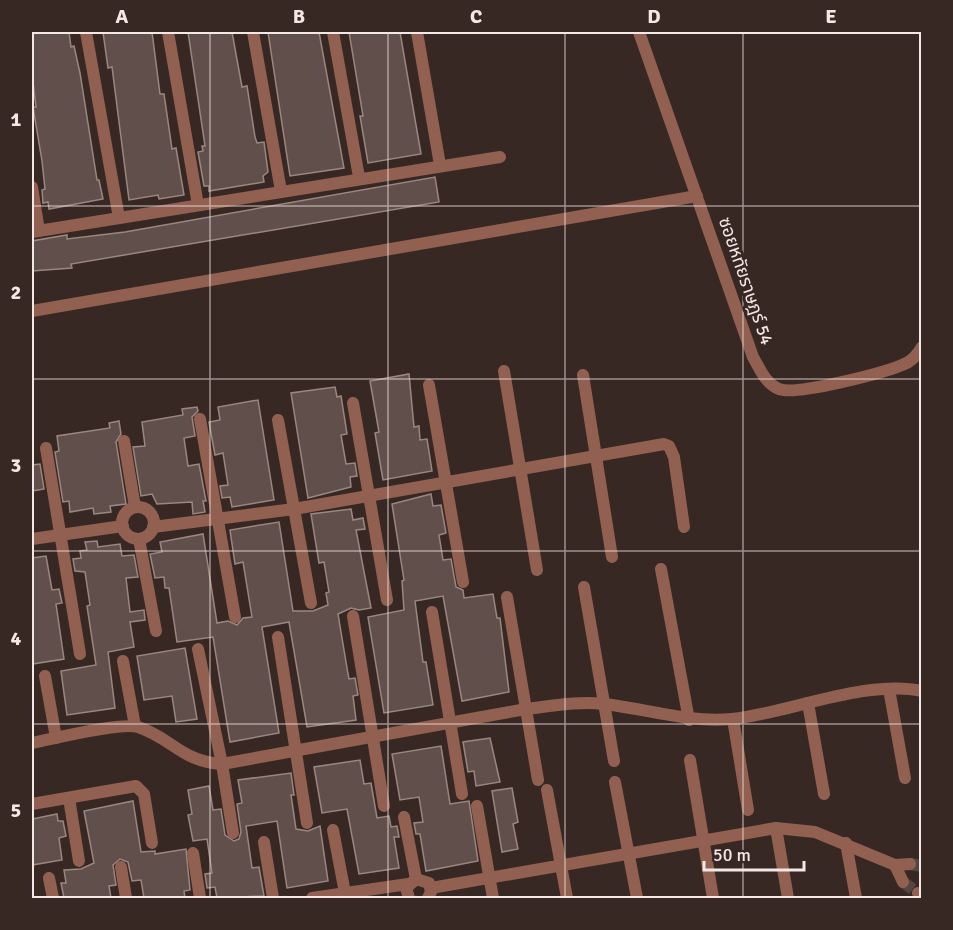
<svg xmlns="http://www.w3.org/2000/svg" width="953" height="930" font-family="Signika,'Noto Sans Thai',sans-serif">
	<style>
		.building { fill: #604f4a; stroke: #9b8781; stroke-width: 1.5 }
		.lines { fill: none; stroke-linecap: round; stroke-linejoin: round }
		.minor-tunnel { stroke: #544541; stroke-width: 12; stroke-dasharray: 12 6; stroke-linecap: butt }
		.minor { stroke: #916051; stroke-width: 12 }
		.grid { fill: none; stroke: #f3e8e5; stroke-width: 1.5; stroke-opacity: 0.55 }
		.labels { text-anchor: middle; stroke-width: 6; stroke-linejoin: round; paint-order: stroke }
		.street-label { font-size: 18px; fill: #f3e8e5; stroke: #382824 }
		.neatline { fill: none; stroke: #f3e8e5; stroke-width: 2 }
		.grid-label { font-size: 20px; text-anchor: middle; font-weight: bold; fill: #f3e8e5 }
	</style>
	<rect width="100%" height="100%" fill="#382824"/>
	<!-- building -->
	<g class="building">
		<polygon points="32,32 69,32 71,47 74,46 80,73 97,180 99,180 103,199 49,209 48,202 43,203 42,190 45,189 42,161 33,107 36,107 32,74"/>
		<polygon points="103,32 152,32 160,94 164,94 172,149 176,148 184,195 159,199 158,195 129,200 112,67 108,68"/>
		<polygon points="188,32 232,32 242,87 247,86 255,137 257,143 264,142 268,172 263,176 264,182 209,191 209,186 204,186 198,152 203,151 202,146 205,146"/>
		<polygon points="268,32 319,32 344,168 290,176"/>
		<polygon points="349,32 400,32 421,154 368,163 360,116 363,116"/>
		<polygon points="435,177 439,202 71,264 72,268 32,271 32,241 67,235 67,239 125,232"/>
		<polygon points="409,374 414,427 419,426 420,440 427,439 432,471 383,480 375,433 379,432 370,381"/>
		<polygon points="335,387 337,397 341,396 347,434 341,435 346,464 355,463 357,476 350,477 351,487 308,498 291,393"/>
		<polygon points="258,400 274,500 232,507 230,497 222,498 220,486 228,485 223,453 215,455 209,422 220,420 218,407"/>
		<polygon points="197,407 198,411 192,417 195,436 184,438 188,466 199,464 206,501 203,501 205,512 193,514 192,502 157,504 152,494 141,496 133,447 145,446 142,422 183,415 182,409"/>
		<polygon points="119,421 121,434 116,442 126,504 110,506 111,512 94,514 93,508 70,512 69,501 63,502 55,452 59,451 57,436 110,428 109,423"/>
		<polygon points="40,464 44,489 32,491 32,465"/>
		<polygon points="431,494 433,506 441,505 446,533 439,535 443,560 451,559 456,587 463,590 464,598 493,594 497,618 500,618 509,692 462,701 443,596 415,601 423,662 426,662 433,705 384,713 368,617 404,610 402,581 404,580 392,504"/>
		<polygon points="351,509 353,520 363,518 365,529 356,530 371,608 359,610 351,608 338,614 348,674 349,679 355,678 358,695 353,696 356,720 307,727 289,622 262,627 279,733 230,742 213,637 177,642 169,588 165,588 164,577 155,578 150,554 162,552 160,542 203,534 217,623 228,621 237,625 243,618 252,617 243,562 235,564 230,530 279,522 293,611 313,611 328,605 326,593 329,592 324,562 319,563 311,514"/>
		<polygon points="97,541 98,547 120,544 122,556 134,555 138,577 126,578 130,612 144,610 145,620 130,622 134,647 108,652 115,708 67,715 61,671 96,665 87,606 90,605 85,572 75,571 73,559 81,558 80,551 87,550 85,542"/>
		<polygon points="46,556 52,590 59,589 62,603 56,604 64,659 32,664 32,558"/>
		<polygon points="185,648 197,719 176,722 172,696 144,700 137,656"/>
		<polygon points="490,738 500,782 476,786 474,771 468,772 463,742"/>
		<polygon points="441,746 450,804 469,801 478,861 426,871 420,834 416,834 414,823 423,822 419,797 400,800 392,754"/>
		<polygon points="360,760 364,784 371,783 377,818 389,816 391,827 397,826 399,837 394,837 399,868 359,874 347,809 322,813 314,767"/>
		<polygon points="291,773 294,795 291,795 296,829 308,831 320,826 328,881 287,888 277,821 246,826 252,868 259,867 264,896 217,898 215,887 207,888 205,874 212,873 207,839 193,841 188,815 192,814 188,790 209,786 213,810 221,809 225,835 234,841 239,839 241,832 237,804 242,803 238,780"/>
		<polygon points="512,788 518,822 513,824 518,849 502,852 492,791"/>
		<polygon points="133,801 141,852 155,851 155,854 186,849 190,890 184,891 185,898 144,898 141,880 132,881 128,862 120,859 113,865 116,885 109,886 111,898 64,898 61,883 66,883 64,870 81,869 94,863 84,811"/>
		<polygon points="57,814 58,821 63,821 66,836 59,838 62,860 32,865 32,819"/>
	</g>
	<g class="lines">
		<!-- minor-tunnel -->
		<g class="minor-tunnel">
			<polyline points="910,864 922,866"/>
			<polyline points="903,882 918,893"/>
		</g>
		<!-- minor -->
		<g class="minor">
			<polyline points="86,32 119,218"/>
			<polyline points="168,32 198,205"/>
			<polyline points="253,32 281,191"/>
			<polyline points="333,32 359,177"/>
			<polyline points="417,32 440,165"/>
			<path d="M639 32 753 357C760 369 765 383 779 389 795 396 883 373 902 365 911 362 917 356 922 347"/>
			<polyline points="32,187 39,231"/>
			<polyline points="32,232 500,157"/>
			<polyline points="32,311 697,196"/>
			<polyline points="504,371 537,570"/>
			<polyline points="583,375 612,557"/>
			<polyline points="429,385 463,582"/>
			<polyline points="353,403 387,600"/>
			<polyline points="200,419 235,617"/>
			<polyline points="278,420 311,603"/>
			<polyline points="124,441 135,507"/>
			<polyline points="46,448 80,654"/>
			<circle cx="138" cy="523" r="16"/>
			<polyline points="153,527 294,509 664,444 669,446 674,457 684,527"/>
			<polyline points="32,539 123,526"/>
			<polyline points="139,539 156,631"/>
			<polyline points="661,569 689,720"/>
			<polyline points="584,587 614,761"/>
			<polyline points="507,597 538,780"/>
			<polyline points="432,612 462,794"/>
			<polyline points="353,616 384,806"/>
			<polyline points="278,637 307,823"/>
			<polyline points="198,649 222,764 233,833"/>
			<polyline points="123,661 135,726"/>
			<polyline points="45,676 56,738"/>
			<polyline points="889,689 905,778"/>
			<polyline points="808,703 824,794"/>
			<polyline points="733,719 748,810"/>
			<path d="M32 743C53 739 120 722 138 727 172 738 182 762 222 764L526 709C552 706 578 701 604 704 648 709 687 723 732 719 789 713 865 679 922 691"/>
			<polyline points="690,760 713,898"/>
			<polyline points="615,782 637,898"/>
			<polyline points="547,790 567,898"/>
			<polyline points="69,798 79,861"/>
			<polyline points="32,804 136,786 144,794 152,843"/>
			<polyline points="477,806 493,898"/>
			<polyline points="404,817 416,879"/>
			<polyline points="776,828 788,898"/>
			<polyline points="333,830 345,893"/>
			<polyline points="264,842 273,898"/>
			<polyline points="846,843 856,898"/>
			<polyline points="193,853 200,898"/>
			<polyline points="895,865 903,882"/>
			<polyline points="121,867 126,898"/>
			<polyline points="49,878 53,898"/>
			<polyline points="431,888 776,828 815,832 895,865 910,864"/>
			<polyline points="918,893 922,894"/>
			<polyline points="312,898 408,884"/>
			<polyline points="409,898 406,888 416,879 429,883 431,892 428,898"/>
		</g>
	</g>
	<!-- grid -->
	<path class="grid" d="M210 32V898M388 32V898M565 32V898M743 32V898M32 206H922M32 379H922M32 551H922M32 724H922"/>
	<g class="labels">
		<!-- street labels -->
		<g class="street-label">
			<text transform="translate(746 281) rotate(71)" y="6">ซอยหทัยราษฎร์ 54</text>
		</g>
	</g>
	<!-- border -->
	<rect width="953" height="930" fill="none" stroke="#382824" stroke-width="66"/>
	<!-- scale -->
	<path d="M704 861v9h100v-9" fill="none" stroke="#f3e8e5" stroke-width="3"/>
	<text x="713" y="861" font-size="18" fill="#f3e8e5" stroke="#382824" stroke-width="4.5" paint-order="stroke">50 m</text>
	<rect x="33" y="33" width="887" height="864" class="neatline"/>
	<g class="grid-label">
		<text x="122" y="23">A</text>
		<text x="299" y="23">B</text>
		<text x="476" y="23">C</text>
		<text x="654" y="23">D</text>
		<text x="831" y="23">E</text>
		<text x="16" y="126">1</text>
		<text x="16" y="299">2</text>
		<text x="16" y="472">3</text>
		<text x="16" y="645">4</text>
		<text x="16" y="817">5</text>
	</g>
</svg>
